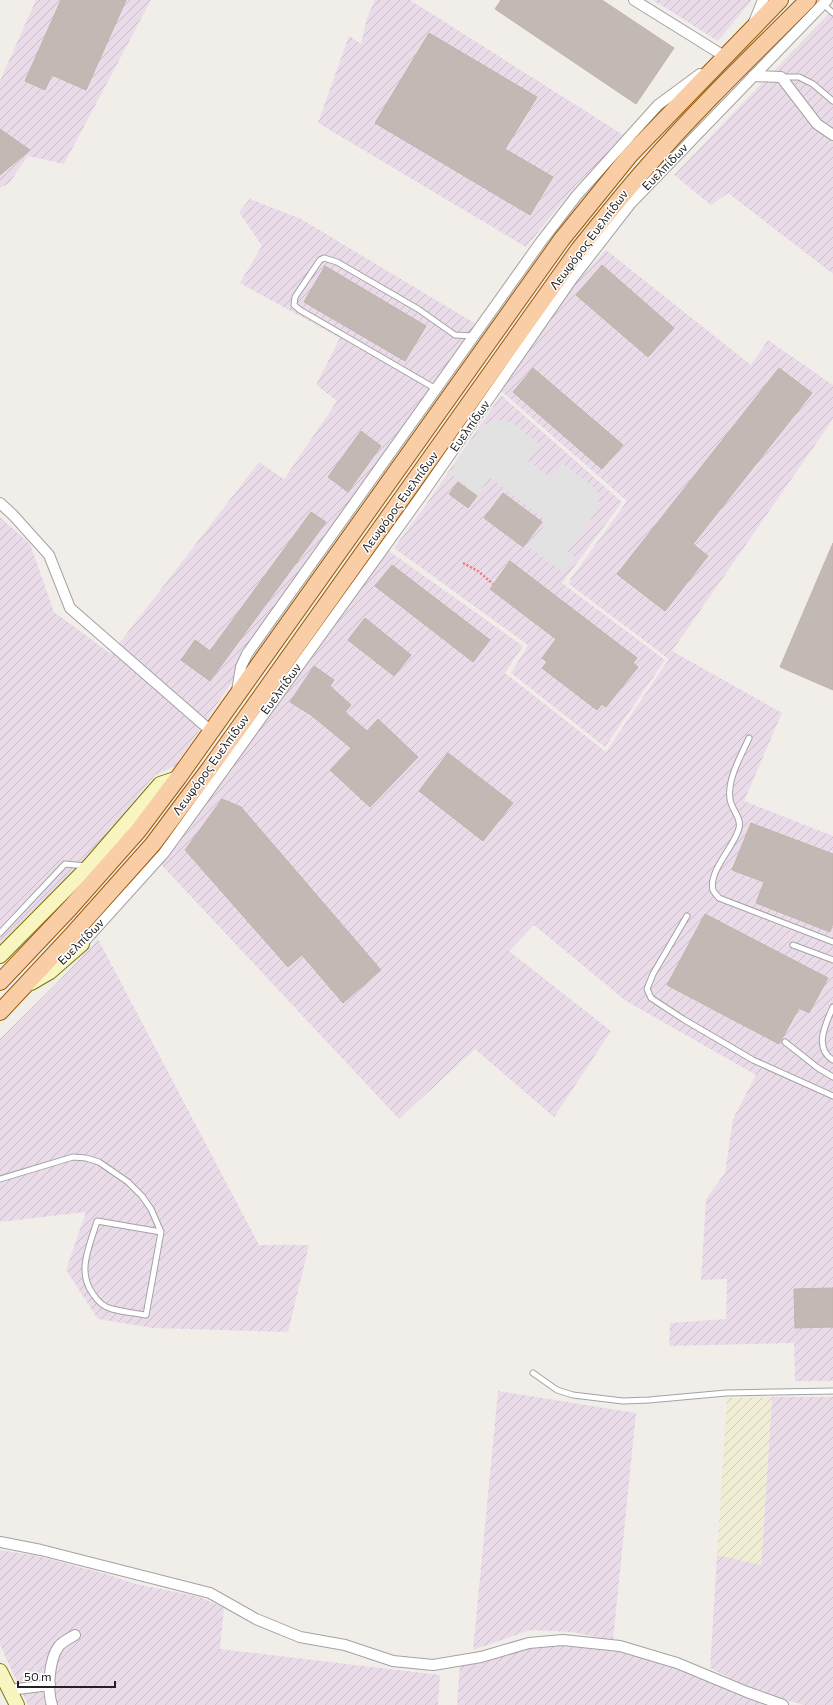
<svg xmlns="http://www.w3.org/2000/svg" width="833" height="1705" font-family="Commissioner,sans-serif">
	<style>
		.industrial { fill: url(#industrial-furrows) }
		.farmland { fill: url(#farmland-furrows) }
		.parking { fill: #e2e2e2 }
		.building { fill: #c2b9b5; stroke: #c3b3ab }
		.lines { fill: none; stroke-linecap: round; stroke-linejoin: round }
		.lane-casing { stroke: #a3a3a3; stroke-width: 7 }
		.street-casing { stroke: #a3a3a3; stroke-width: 12 }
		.secondary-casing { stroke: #787909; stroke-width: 16 }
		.primary-casing { stroke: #9a5a05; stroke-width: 18 }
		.path { stroke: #f67675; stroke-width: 2.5; stroke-dasharray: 2 2; stroke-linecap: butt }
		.lane { stroke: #fff; stroke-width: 5 }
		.street { stroke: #fff; stroke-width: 10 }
		.secondary { stroke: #f8f5c0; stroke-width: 14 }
		.primary { stroke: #f9cda6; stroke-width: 16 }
		.labels { text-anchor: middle; stroke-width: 3; stroke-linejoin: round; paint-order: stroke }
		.street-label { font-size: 12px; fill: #222; stroke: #fff }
	</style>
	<defs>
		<pattern id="industrial-furrows" width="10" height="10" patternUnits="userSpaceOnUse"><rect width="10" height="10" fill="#eadbe9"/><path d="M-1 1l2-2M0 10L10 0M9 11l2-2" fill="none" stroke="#c8bcc8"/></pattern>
		<pattern id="farmland-furrows" width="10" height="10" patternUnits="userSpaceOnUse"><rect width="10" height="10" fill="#efeed5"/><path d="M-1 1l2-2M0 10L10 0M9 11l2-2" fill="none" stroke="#cdccb7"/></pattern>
	</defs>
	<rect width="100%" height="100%" fill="#f1eee9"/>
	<!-- industrial -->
	<g class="industrial">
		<polygon points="36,0 151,0 64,164 28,156 9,183 0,188 0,81"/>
		<polygon points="375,0 410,0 625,136 577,184 526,247 318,123 349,36 361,44 367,18"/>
		<polygon points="653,0 752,0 718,41"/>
		<polygon points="833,9 833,274 728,193 711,205 674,175"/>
		<polygon points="250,199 301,219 476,324 175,766 155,775 81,867 0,952 0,517 30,544 54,612 111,654 259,462 284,479 337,401 316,385 340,338 240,283 262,246 239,212"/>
		<polygon points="606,250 751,365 768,340 833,385 833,419 672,651 782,713 744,801 833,836 833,1381 795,1381 794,1343 669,1346 670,1323 726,1319 727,1279 701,1280 706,1199 725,1173 733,1119 756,1075 626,1001 534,925 509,951 611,1031 554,1117 475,1049 399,1119 154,857 379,544 523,646 505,673 606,752 669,659 569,584 570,580 627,501 501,391 575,283"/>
		<polygon points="501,395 622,502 562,583 665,660 605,747 511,673 528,645 394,548 425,506"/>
		<polygon points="98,939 259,1245 309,1245 288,1332 153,1328 98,1319 66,1270 86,1212 0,1222 0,1039 55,985"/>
		<polygon points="498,1391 636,1413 613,1641 573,1632 530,1630 473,1650"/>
		<polygon points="772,1397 833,1397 833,1705 804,1705 771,1696 742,1684 710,1668 717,1555 761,1564"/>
		<polygon points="0,1550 38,1556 106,1574 136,1584 200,1597 224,1608 220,1649 440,1675 438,1705 28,1705 0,1645"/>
		<polygon points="563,1643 620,1650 677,1666 772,1705 457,1705 460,1663 528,1647"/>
	</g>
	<!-- farmland -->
	<polygon class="farmland" points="772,1397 761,1565 717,1555 727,1398"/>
	<!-- parking -->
	<polygon class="parking" points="504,420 513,423 540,445 528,461 551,477 562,463 597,490 599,498 597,511 567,551 576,558 564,573 529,547 547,521 490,478 477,495 449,473 482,426 493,421"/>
	<!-- building -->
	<g class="building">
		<polygon points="61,0 126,0 86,90 52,75 45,90 25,81"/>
		<polygon points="501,0 602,0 674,48 636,104 495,9"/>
		<polygon points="429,33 537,97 505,149 553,177 530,215 375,123"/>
		<polygon points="0,129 30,150 0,175"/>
		<polygon points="602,265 674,328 648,357 576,295"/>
		<polygon points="325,266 426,326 405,361 304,302"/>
		<polygon points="533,368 623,445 602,469 513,392"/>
		<polygon points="779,368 812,393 693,544 708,556 665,611 617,574"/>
		<polygon points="361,431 381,446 348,492 328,477"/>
		<polygon points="458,482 477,496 468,508 449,494"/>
		<polygon points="503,493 542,522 523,547 484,518"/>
		<polygon points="311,512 326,522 210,681 181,660 195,640 210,651"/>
		<polygon points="833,543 833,690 780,667"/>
		<polygon points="510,561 637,658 633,663 638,667 606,707 602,704 597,710 542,668 547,662 542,658 556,639 490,589"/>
		<polygon points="392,565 490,640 473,662 375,586"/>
		<polygon points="365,618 411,655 394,676 348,640"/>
		<polygon points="314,666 334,680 330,686 351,705 345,712 367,731 378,719 418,757 370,807 330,770 351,748 311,715 290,702"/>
		<polygon points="448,753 513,803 483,841 419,791"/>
		<polygon points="222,799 241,807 381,970 343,1003 302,955 288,967 185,850"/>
		<polygon points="751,823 833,854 833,923 830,932 756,903 764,882 732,870"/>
		<polygon points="705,914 828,978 809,1013 799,1008 779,1044 667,985"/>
		<polygon points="833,1288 833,1327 795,1328 794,1289"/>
	</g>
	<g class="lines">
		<defs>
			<g id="lane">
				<polyline points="823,4 833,13"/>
				<polyline points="781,77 799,77 813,84 833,101"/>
				<polyline points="436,389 300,310 294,305 295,297 320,260 324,258 337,262 418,309 455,335 474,336"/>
				<path d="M749 738C741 756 727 779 730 799 731 809 742 818 739 828 735 846 708 871 713 890 714 893 717 895 719 898L833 942"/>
				<polyline points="687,916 653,974 647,989 651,998 683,1019 753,1060 833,1096"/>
				<polyline points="0,933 65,864 86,866"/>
				<polyline points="793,945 833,960"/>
				<path d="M833 1007C826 1023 813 1048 833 1060"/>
				<polyline points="785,1042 818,1068 833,1077"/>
				<path d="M0 1179 73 1157 86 1158 99 1162 128 1182 142 1196 151 1209 161 1232 146 1315C134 1313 123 1312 112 1309 103 1307 98 1302 93 1294 76 1271 90 1246 97 1221L161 1232"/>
				<polyline points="533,1373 557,1390 573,1395 623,1401 649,1400 726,1393 833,1391"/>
			</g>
			<g id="street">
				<polyline points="634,0 724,56 718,61"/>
				<polyline points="754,22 763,0"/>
				<polyline points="753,76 781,77 817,124 833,135"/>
				<polyline points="0,503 13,515 49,555 70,608 212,732"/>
				<polyline points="237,691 241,667 247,654 540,243 577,195 658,105 700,74"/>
				<polyline points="77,940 82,944 164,853 419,499 572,279 631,203 827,0"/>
				<polyline points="0,1542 41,1550 210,1593 256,1619 300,1637 345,1645 393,1661 433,1665 481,1657 529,1643 563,1640 620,1646 677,1663 747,1692 783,1705"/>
				<polyline points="9,1690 50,1685"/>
				<path d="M52 1705C47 1690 49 1659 59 1646 62 1642 70 1638 75 1635"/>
			</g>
			<g id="secondary">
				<polyline points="0,956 89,866 160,784 178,778"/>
				<polyline points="31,983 50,972 82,944"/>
				<polyline points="0,1671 17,1705"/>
			</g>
			<g id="primary">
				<polyline points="0,982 70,908 138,831 178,778 562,239 630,155 780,0"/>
				<path d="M0 1012 71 936 153 844 210 768 579 249C601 222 622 195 645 169 696 110 753 55 808 0"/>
			</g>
		</defs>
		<!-- lane casing -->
		<use href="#lane" class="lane-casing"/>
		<!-- street casing -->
		<use href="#street" class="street-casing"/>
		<!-- secondary casing -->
		<use href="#secondary" class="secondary-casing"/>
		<!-- primary casing -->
		<use href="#primary" class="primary-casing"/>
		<!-- path -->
		<polyline class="path" points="463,563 478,571 493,584"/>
		<!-- lane -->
		<use href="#lane" class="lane"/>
		<!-- street -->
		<use href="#street" class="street"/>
		<!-- secondary -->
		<use href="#secondary" class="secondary"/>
		<!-- primary -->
		<use href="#primary" class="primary"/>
	</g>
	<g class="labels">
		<!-- street labels -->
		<g class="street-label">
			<text transform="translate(665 167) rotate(-46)" y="4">Ευελπίδων</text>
			<text transform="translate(589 240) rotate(-53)" y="4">Λεωφόρος Ευελπίδων</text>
			<text transform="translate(470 426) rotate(-55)" y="4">Ευελπίδων</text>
			<text transform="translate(400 502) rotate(-54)" y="4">Λεωφόρος Ευελπίδων</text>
			<text transform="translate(281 689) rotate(-54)" y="4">Ευελπίδων</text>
			<text transform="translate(211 765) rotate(-54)" y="4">Λεωφόρος Ευελπίδων</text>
			<text transform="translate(81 942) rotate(-45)" y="4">Ευελπίδων</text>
		</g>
	</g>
	<!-- scale -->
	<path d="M18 1681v6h97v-6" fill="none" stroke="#222222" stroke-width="2"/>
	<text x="24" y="1681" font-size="12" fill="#222222" stroke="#ffffff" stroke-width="3" paint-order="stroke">50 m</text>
</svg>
